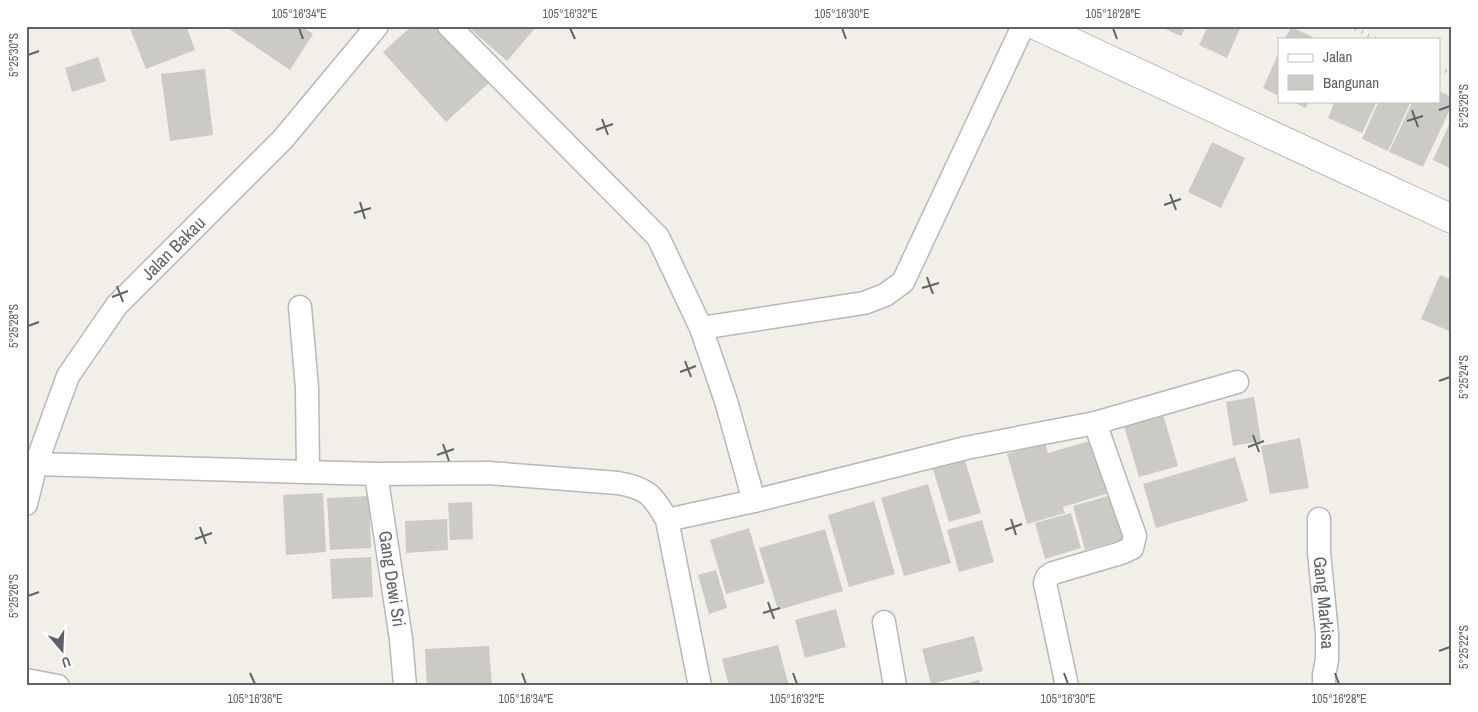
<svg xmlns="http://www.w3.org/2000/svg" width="1478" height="712" font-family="'Archivo Narrow',sans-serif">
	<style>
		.building { fill: #cccac5 }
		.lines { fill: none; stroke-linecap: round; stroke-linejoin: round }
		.minor-casing { stroke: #b5b8bc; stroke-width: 25 }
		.tertiary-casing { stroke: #b5b8bc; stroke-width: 30 }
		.minor { stroke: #fff; stroke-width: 22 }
		.tertiary { stroke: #fff; stroke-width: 28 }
		.rail { stroke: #b6b7b8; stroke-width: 4; stroke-dasharray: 1 6; stroke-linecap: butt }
		.ticks { fill: none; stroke: #5f6368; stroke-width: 2 }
		.labels { text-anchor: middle; stroke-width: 4; stroke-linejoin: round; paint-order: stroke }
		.street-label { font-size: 18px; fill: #5f6368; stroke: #fff }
		.neatline { fill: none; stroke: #5f6368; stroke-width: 2 }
		.ticks-label { font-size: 12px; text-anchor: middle; fill: #5f6368 }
	</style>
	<rect width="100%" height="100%" fill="#f1efe8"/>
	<!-- building -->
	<g class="building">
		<polygon points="129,26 186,26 195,50 146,69"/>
		<polygon points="225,26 301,26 313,34 290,70"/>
		<polygon points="412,26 439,26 489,83 446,122 383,52"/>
		<polygon points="467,26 537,26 507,61"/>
		<polygon points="1158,26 1186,26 1181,36"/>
		<polygon points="1208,26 1241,26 1227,58 1199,45"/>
		<polygon points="1291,27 1317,39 1285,39"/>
		<polygon points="1279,52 1279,96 1263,88"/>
		<polygon points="98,57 106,81 72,92 65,68"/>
		<polygon points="205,69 213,135 170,141 161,74"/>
		<polygon points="1439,91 1452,97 1452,105 1423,167 1389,152 1413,101 1439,101"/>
		<polygon points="1291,101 1309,101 1306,108"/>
		<polygon points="1335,101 1377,101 1362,133 1328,118"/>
		<polygon points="1379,101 1411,101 1388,151 1362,139"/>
		<polygon points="1452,118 1452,169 1433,160"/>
		<polygon points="1212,142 1245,158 1221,208 1188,192"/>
		<polygon points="1440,275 1452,280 1452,332 1421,319"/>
		<polygon points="1254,397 1261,441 1233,446 1226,402"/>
		<polygon points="1162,411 1178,466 1139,477 1123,423"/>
		<polygon points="1300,438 1309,488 1270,494 1261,446"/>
		<polygon points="1093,440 1109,493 1063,507 1065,513 1027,524 1007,454 1045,443 1048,453"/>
		<polygon points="964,457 981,513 949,522 932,466"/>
		<polygon points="1235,457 1248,501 1156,528 1143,484"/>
		<polygon points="928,484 951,563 904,576 881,498"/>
		<polygon points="323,493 326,552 286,555 283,495"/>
		<polygon points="1115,494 1128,538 1085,550 1073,506"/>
		<polygon points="369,496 371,548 330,550 327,498"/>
		<polygon points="874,501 895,574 849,587 828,515"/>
		<polygon points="472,502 473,539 450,540 448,503"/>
		<polygon points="1071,513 1081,548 1045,559 1035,523"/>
		<polygon points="447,519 448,550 406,553 405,521"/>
		<polygon points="982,520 994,562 959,572 947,530"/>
		<polygon points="749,528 765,583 726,594 710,540"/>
		<polygon points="825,529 843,591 778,610 759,548"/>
		<polygon points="371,557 373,597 332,599 330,559"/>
		<polygon points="716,570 727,608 709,614 698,575"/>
		<polygon points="836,609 846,647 805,658 795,620"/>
		<polygon points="974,636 983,671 931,684 922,649"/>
		<polygon points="778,645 789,686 729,686 722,659"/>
		<polygon points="489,646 492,686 427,686 425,649"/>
		<polygon points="979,680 980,686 960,686 960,685"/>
	</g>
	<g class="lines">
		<defs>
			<g id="minor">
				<polyline points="449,26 658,237 701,328 726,401 754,501"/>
				<polyline points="300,307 307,388 308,472"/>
				<polyline points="701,328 864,303 885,295 903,282 1023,26"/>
				<path d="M36 464 376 474 489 473 618 483C647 488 653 495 667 520L700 686"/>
				<path id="s1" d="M376 474 401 639 405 686"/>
				<path id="s2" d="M26 504 36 464 68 376 117 305 283 139 377 26"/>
				<path id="s3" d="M1319 519V552L1327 634V660L1324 675V686"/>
				<polyline points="667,520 754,501 966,448 1095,423 1237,382"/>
				<polyline points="884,622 895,686"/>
				<polyline points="26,680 58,686"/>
				<polyline points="1067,686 1045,583 1047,577 1053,573 1121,553 1132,548 1135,536 1095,423"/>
			</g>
			<polyline id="tertiary" points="1037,26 1452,219"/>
		</defs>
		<!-- minor casing -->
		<use href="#minor" class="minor-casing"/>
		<!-- tertiary casing -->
		<use href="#tertiary" class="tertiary-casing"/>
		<!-- minor -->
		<use href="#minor" class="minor"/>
		<!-- tertiary -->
		<use href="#tertiary" class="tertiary"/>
		<!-- rail -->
		<g class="rail">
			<polyline points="1349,26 1376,39"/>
			<polyline points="1439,68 1452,74"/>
		</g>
	</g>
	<!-- ticks -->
	<path class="ticks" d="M299 28 303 39M570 28 575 39M842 28 846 39M1113 28 1117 39M28 55 39 51M1412 110 1418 127M1439 110 1450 106M602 119 608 135M1407 121 1423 116M596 130 613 124M1170 194 1176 210M360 202 365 219M1164 205 1181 199M354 213 371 208M927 277 933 294M117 286 123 302M922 288 939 283M112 297 128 291M28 326 39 322M685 361 691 377M680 372 696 366M1439 381 1450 377M1253 435 1259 452M443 444 449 461M1248 447 1264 441M437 455 454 449M1011 519 1016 535M200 527 206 544M1005 530 1022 524M195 539 212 533M28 596 39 592M768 602 774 619M763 613 780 608M1439 651 1450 647M250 673 255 684M522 673 526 684M793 673 797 684M1064 673 1068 684M1335 673 1339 684"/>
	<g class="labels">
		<!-- street labels -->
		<g class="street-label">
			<text dy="6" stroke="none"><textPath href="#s2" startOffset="301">Jalan Bakau</textPath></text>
			<text dy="6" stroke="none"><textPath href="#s1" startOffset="106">Gang Dewi Sri</textPath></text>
			<text dy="6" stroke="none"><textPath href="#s3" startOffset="84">Gang Markisa</textPath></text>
		</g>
	</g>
	<!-- border -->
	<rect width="1478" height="712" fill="none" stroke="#ffffff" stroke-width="55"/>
	<!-- legend -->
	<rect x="1278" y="38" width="162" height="65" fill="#ffffff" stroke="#bfc1c3"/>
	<rect x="1288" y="54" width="25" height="8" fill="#ffffff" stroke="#bfc1c3"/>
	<text x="1323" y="62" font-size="15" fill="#5f6368">Jalan</text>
	<rect x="1288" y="75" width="25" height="15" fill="#cccac5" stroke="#bfc1c3"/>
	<text x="1323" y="88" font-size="15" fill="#5f6368">Bangunan</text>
	<!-- north arrow -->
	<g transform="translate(62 650) rotate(161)" stroke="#ffffff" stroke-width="4" paint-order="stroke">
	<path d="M0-4L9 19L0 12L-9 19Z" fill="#5f6368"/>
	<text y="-8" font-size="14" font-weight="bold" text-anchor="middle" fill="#5f6368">U</text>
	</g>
	<rect x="28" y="28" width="1422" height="656" class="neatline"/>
	<g class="ticks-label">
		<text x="299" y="18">105°16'34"E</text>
		<text x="570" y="18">105°16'32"E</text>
		<text x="842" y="18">105°16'30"E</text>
		<text x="1113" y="18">105°16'28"E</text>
		<text transform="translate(14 55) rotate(-90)" y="4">5°25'30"S</text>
		<text transform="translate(1464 106) rotate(-90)" y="4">5°25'26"S</text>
		<text transform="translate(14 326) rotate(-90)" y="4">5°25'28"S</text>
		<text transform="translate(1464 377) rotate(-90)" y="4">5°25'24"S</text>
		<text transform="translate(14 596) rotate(-90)" y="4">5°25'26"S</text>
		<text transform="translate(1464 647) rotate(-90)" y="4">5°25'22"S</text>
		<text x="255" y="703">105°16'36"E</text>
		<text x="526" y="703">105°16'34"E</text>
		<text x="797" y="703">105°16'32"E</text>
		<text x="1068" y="703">105°16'30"E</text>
		<text x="1339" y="703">105°16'28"E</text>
	</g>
</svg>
